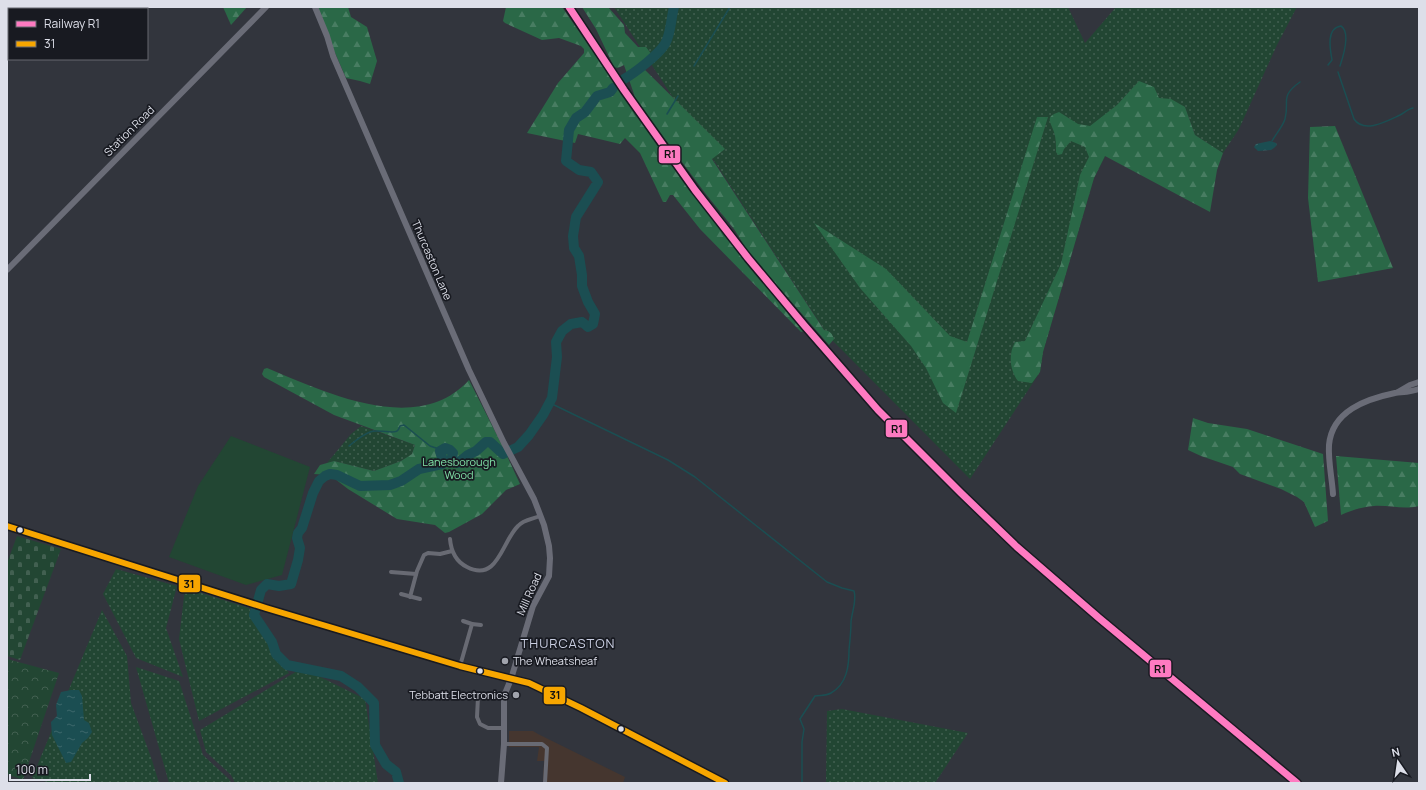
<svg xmlns="http://www.w3.org/2000/svg" width="1426" height="790" font-family="Manrope,sans-serif">
	<style>
		.education { fill: #45362f }
		.grass { fill: url(#grass-dots) }
		.forest { fill: url(#forest-firs) }
		.cemetery { fill: url(#cemetery-stones) }
		.park { fill: url(#park-crowns) }
		.garden { fill: #224633 }
		.water { fill: url(#water-ripples) }
		.lines { fill: none; stroke-linecap: round; stroke-linejoin: round }
		.stream { stroke: #1b4e52; stroke-width: 1.5 }
		.river { stroke: #1b4e52; stroke-width: 10 }
		.street { stroke: #686a73; stroke-width: 4 }
		.secondary { stroke: #6a6c77; stroke-width: 6 }
		.bus-1-casing { stroke: #181a21; stroke-width: 9 }
		.bus-1 { stroke: #f7a600; stroke-width: 6 }
		.rail-1-casing { stroke: #181a21; stroke-width: 10 }
		.rail-1 { stroke: #fe7ac1; stroke-width: 7 }
		.bus-dot { fill: #dddfe9; stroke: #181a21; stroke-width: 1.5 }
		.poi-dot { fill: #a1a4ad; stroke: #181a21; stroke-width: 1.5 }
		.labels { text-anchor: middle; stroke-width: 3.5; stroke-linejoin: round; paint-order: stroke }
		.street-label { font-size: 11px; fill: #dddfe9; stroke: #181a21 }
		.park-label { font-size: 11px; fill: #80e1a7; stroke: #181a21 }
		.poi-label { font-size: 11px; fill: #dddfe9; stroke: #181a21; text-anchor: start }
		.quarter-label { font-size: 13px; letter-spacing: 1px; fill: #cacfe2; stroke: #181a21 }
		.line-badge { stroke: #181a21; stroke-width: 1.5 }
		.pale-badge-label { font-size: 11px; text-anchor: middle; font-weight: bold; fill: #111 }
	</style>
	<defs>
		<pattern id="grass-dots" width="8" height="8" patternUnits="userSpaceOnUse"><rect width="8" height="8" fill="#224633"/><path d="M2 2h.1M6 6h.1" fill="none" stroke="#426051" stroke-width="1.8" stroke-linecap="round"/></pattern>
		<pattern id="forest-firs" width="22" height="20" patternUnits="userSpaceOnUse"><rect width="22" height="20" fill="#2a6847"/><path d="M5 1l3.5 6h-7zM16 11l3.5 6h-7z" fill="#487d62"/></pattern>
		<pattern id="cemetery-stones" width="16" height="16" patternUnits="userSpaceOnUse"><rect width="16" height="16" fill="#224633"/><path d="M2 7V4a2 2 0 0 1 4 0v3zM10 15v-3a2 2 0 0 1 4 0v3z" fill="#426051"/></pattern>
		<pattern id="park-crowns" width="20" height="18" patternUnits="userSpaceOnUse"><rect width="20" height="18" fill="#224633"/><path d="M2 6a3 3 0 1 1 6 0M12 15a3 3 0 1 1 6 0" fill="none" stroke="#426051"/></pattern>
		<pattern id="water-ripples" width="26" height="14" patternUnits="userSpaceOnUse"><rect width="26" height="14" fill="#1b4e52"/><path d="M2 4q2-2 4 0t4 0M15 11q2-2 4 0t4 0" fill="none" stroke="#3c676b"/></pattern>
	</defs>
	<rect width="100%" height="100%" fill="#32353d"/>
	<!-- education -->
	<polygon class="education" points="509,731 533,731 538,734 625,777 623,783 543,783 544,761 537,761 539,747 509,747"/>
	<!-- grass -->
	<g class="grass">
		<polygon points="614,7 1068,7 1085,43 1116,7 1297,7 1277,45 1239,129 1223,153 1195,135 1185,107 1119,129 1094,178 1043,352 1040,372 970,479 829,337"/>
		<polygon points="361,426 415,445 412,454 401,461 374,471 334,461 327,463 351,434"/>
		<polygon points="116,569 177,586 166,628 183,677 136,658 103,594"/>
		<polygon points="185,588 249,608 268,642 289,673 199,721 179,639"/>
		<polygon points="102,610 127,656 131,703 152,760 159,783 52,783 32,778"/>
		<polygon points="136,667 179,681 203,755 230,780 231,783 169,783"/>
		<polygon points="302,668 365,699 378,783 235,783 231,775 206,752 200,730"/>
		<polygon points="842,709 968,733 935,783 826,783 827,711"/>
	</g>
	<!-- forest -->
	<g class="forest">
		<polygon points="223,7 247,7 231,25"/>
		<polygon points="315,7 348,7 351,17 367,27 377,61 370,84 360,81 346,78"/>
		<polygon points="506,7 562,7 622,94 677,169 804,331 801,332 700,229 673,195 670,195 666,202 663,202 640,153 625,138 620,144 578,134 575,143 527,133 558,83 584,53 584,49 581,46 559,38 542,40 505,23 503,21"/>
		<path d="M582 7H608L624 25 625 33 638 47H646L652 55 640 65 725 149 712 159 824 330C830 331 832 333 834 339L829 345 749 253 734 229 705 193 636 100 624 65 618 68 614 67 596 29Z"/>
		<path d="M1139 81 1154 87 1159 98 1171 99 1185 107 1195 135 1223 153 1217 170 1210 212 1105 156 1094 178 1043 352 1040 372 1032 383 1018 381C1010 370 1008 355 1015 342L1025 341 1061 264 1080 175 1089 157 1085 147 1071 141 1064 149 1062 154 1058 155 1056 152C1056 145 1056 138 1054 132 1051 122 1044 117 1059 112L1078 124 1090 126 1117 105Z"/>
		<polygon points="1037,117 1048,117 956,413 943,403 926,368 911,346 860,288 814,223 886,269 950,336 967,342"/>
		<polygon points="1335,126 1393,268 1318,282 1308,198 1310,127"/>
		<path d="M267 368C325 392 417 437 469 380L503 447 520 484 506 490 482 514 449 532 445 533 435 525 397 519 348 489 330 475 314 474 320 465 334 461 374 471 401 461 412 454 415 445 334 415 264 377 262 374 264 369Z"/>
		<polygon points="1193,418 1208,423 1247,429 1323,454 1328,521 1315,527 1304,502 1297,497 1281,489 1240,474 1233,467 1201,456 1188,450"/>
		<path d="M1336 456 1419 463V506C1404 510 1389 505 1374 506 1362 507 1352 510 1341 515Z"/>
	</g>
	<!-- cemetery -->
	<polygon class="cemetery" points="17,536 61,549 20,660 7,656 7,563"/>
	<!-- park -->
	<polygon class="park" points="7,659 59,673 23,780 7,774"/>
	<!-- garden -->
	<polygon class="garden" points="231,436 310,467 282,575 246,585 169,557 198,486"/>
	<!-- water -->
	<g class="water">
		<polygon points="1270,141 1276,143 1277,145 1274,148 1271,150 1258,151 1254,147 1256,144"/>
		<polygon points="71,690 79,690 82,696 84,720 89,723 92,732 88,738 82,743 71,762 66,763 52,735 51,722 57,716 56,705 61,692"/>
	</g>
	<g class="lines">
		<!-- stream -->
		<g class="stream">
			<path d="M1328 65 1332 60C1330 49 1326 28 1341 26 1351 32 1343 57 1340 66"/>
			<polyline points="694,66 730,7"/>
			<path d="M1338 72 1354 119C1364 134 1387 121 1400 115 1404 113 1408 109 1413 108"/>
			<polyline points="667,114 678,96"/>
			<path d="M1272 141C1276 134 1283 126 1285 119 1290 101 1279 97 1300 82"/>
			<path d="M550 403 668 460 695 477 827 582 842 588 854 591C857 601 852 611 851 622 851 631 850 640 849 650 849 666 847 684 831 693 826 696 821 695 815 696L800 719 804 729 802 742V783"/>
			<path d="M349 446C355 441 362 435 370 432 378 429 394 434 397 431 399 430 399 428 400 426L404 425 430 446 442 450"/>
		</g>
		<!-- river -->
		<g class="river">
			<path d="M624 79C636 72 658 55 665 44 671 34 671 18 674 7"/>
			<polyline points="399,783 396,772 386,764 375,745 374,703 358,687 341,676 287,665 276,654 272,642 254,615 261,590 267,584 279,586 291,584 298,560 300,548 297,538 298,533 302,528 313,493 319,481 325,476 330,474 337,475 360,486 390,485 401,481 419,469 442,464 443,461 440,451 445,448 450,450 453,453 452,457 454,461 458,463 468,455 476,451 486,442 490,442 503,454 518,447 529,435 543,415 552,398 557,357 556,342 562,331 571,324 582,322 588,327 593,324 595,314 588,302 582,286 582,275 579,256 574,248 573,236 576,217 598,182 591,172 579,170 566,161 569,130 576,118 585,112 597,96 610,92 613,88"/>
		</g>
		<!-- street -->
		<g class="street">
			<path d="M450 539C451 551 455 561 467 567 498 583 502 541 518 526 523 520 533 519 540 516"/>
			<polyline points="391,572 416,574"/>
			<polyline points="401,594 420,599"/>
			<polyline points="410,597 417,571 424,555 428,553 440,554 452,551"/>
			<polyline points="472,624 481,625"/>
			<polyline points="460,666 472,624 463,621"/>
			<polyline points="478,697 477,717 480,724 488,728 503,728"/>
			<polyline points="504,744 542,744 547,748 545,783"/>
		</g>
		<!-- secondary -->
		<g class="secondary">
			<polyline points="315,7 327,36 333,56 469,370 504,443 534,499 544,525 549,546 550,558 549,576 533,606 511,679 504,696 504,744 501,783"/>
			<polyline points="7,270 266,7"/>
			<polyline points="1398,392 1410,385 1419,382"/>
			<path d="M1333 494C1332 478 1328 461 1329 445 1332 411 1366 399 1395 393 1403 392 1411 392 1419 389"/>
			<polyline points="7,526 266,608 460,666 529,683 581,708 725,783"/>
		</g>
		<defs>
			<polyline id="bus-1" points="7,526 266,608 460,666 529,683 581,708 725,783"/>
		</defs>
		<!-- bus-1 casing -->
		<use href="#bus-1" class="bus-1-casing"/>
		<!-- bus-1 -->
		<use href="#bus-1" class="bus-1"/>
		<defs>
			<polyline id="rail-1" points="569,7 624,90 695,190 748,258 804,325 878,410 961,493 1017,547 1099,618 1297,783"/>
		</defs>
		<!-- rail-1 casing -->
		<use href="#rail-1" class="rail-1-casing"/>
		<!-- rail-1 -->
		<use href="#rail-1" class="rail-1"/>
	</g>
	<!-- markers -->
	<g class="bus-dot">
		<circle cx="20" cy="530" r="3.5"/>
		<circle cx="480" cy="671" r="3.5"/>
		<circle cx="621" cy="729" r="3.5"/>
	</g>
	<g class="poi-dot">
		<circle cx="505" cy="661" r="4"/>
		<circle cx="516" cy="695" r="4"/>
	</g>
	<g class="labels">
		<!-- street labels -->
		<g class="street-label">
			<text transform="translate(129 131) rotate(-45)" y="4">Station Road</text>
			<text transform="translate(432 260) rotate(67)" y="4">Thurcaston Lane</text>
			<text transform="translate(529 594) rotate(-66)" y="4">Mill Road</text>
		</g>
		<!-- park labels -->
		<g class="park-label">
			<text x="459" y="466">Lanesborough<tspan x="459" dy="13">Wood</tspan></text>
		</g>
		<!-- poi labels -->
		<g class="poi-label">
			<text x="513" y="665">The Wheatsheaf</text>
			<text x="508" y="699" text-anchor="end">Tebbatt Electronics</text>
		</g>
		<!-- quarter labels -->
		<g class="quarter-label">
			<text x="568" y="648">THURCASTON</text>
		</g>
	</g>
	<g class="line-badge">
		<rect x="658" y="145" width="23" height="19" rx="4" fill="#fe7ac1"/>
		<rect x="885" y="419" width="23" height="19" rx="4" fill="#fe7ac1"/>
		<rect x="178" y="574" width="23" height="19" rx="4" fill="#f7a600"/>
		<rect x="1149" y="659" width="23" height="19" rx="4" fill="#fe7ac1"/>
		<rect x="543" y="686" width="23" height="19" rx="4" fill="#f7a600"/>
	</g>
	<g class="pale-badge-label">
		<text x="670" y="158">R1</text>
		<text x="897" y="433">R1</text>
		<text x="189" y="588">31</text>
		<text x="1160" y="673">R1</text>
		<text x="555" y="699">31</text>
	</g>
	<!-- border -->
	<rect width="1426" height="790" fill="none" stroke="#dddfe9" stroke-width="16"/>
	<!-- legend -->
	<rect x="8" y="8" width="140" height="52" fill="#181a21" stroke="#676971"/>
	<rect x="16" y="21" width="20" height="6" fill="#fe7ac1" stroke="#676971"/>
	<text x="44" y="28" font-size="12" fill="#dddfe9">Railway R1</text>
	<rect x="16" y="41" width="20" height="6" fill="#f7a600" stroke="#676971"/>
	<text x="44" y="48" font-size="12" fill="#dddfe9">31</text>
	<!-- north arrow -->
	<g transform="translate(1398 762) rotate(347)" stroke="#181a21" stroke-width="3" paint-order="stroke">
	<path d="M0-3L7 15L0 10L-7 15Z" fill="#dddfe9"/>
	<text y="-6" font-size="11" font-weight="bold" text-anchor="middle" fill="#dddfe9">N</text>
	</g>
	<!-- scale -->
	<path d="M10 774v6h80v-6" fill="none" stroke="#dddfe9" stroke-width="2"/>
	<text x="16" y="774" font-size="12" fill="#dddfe9" stroke="#181a21" stroke-width="3" paint-order="stroke">100 m</text>
</svg>
